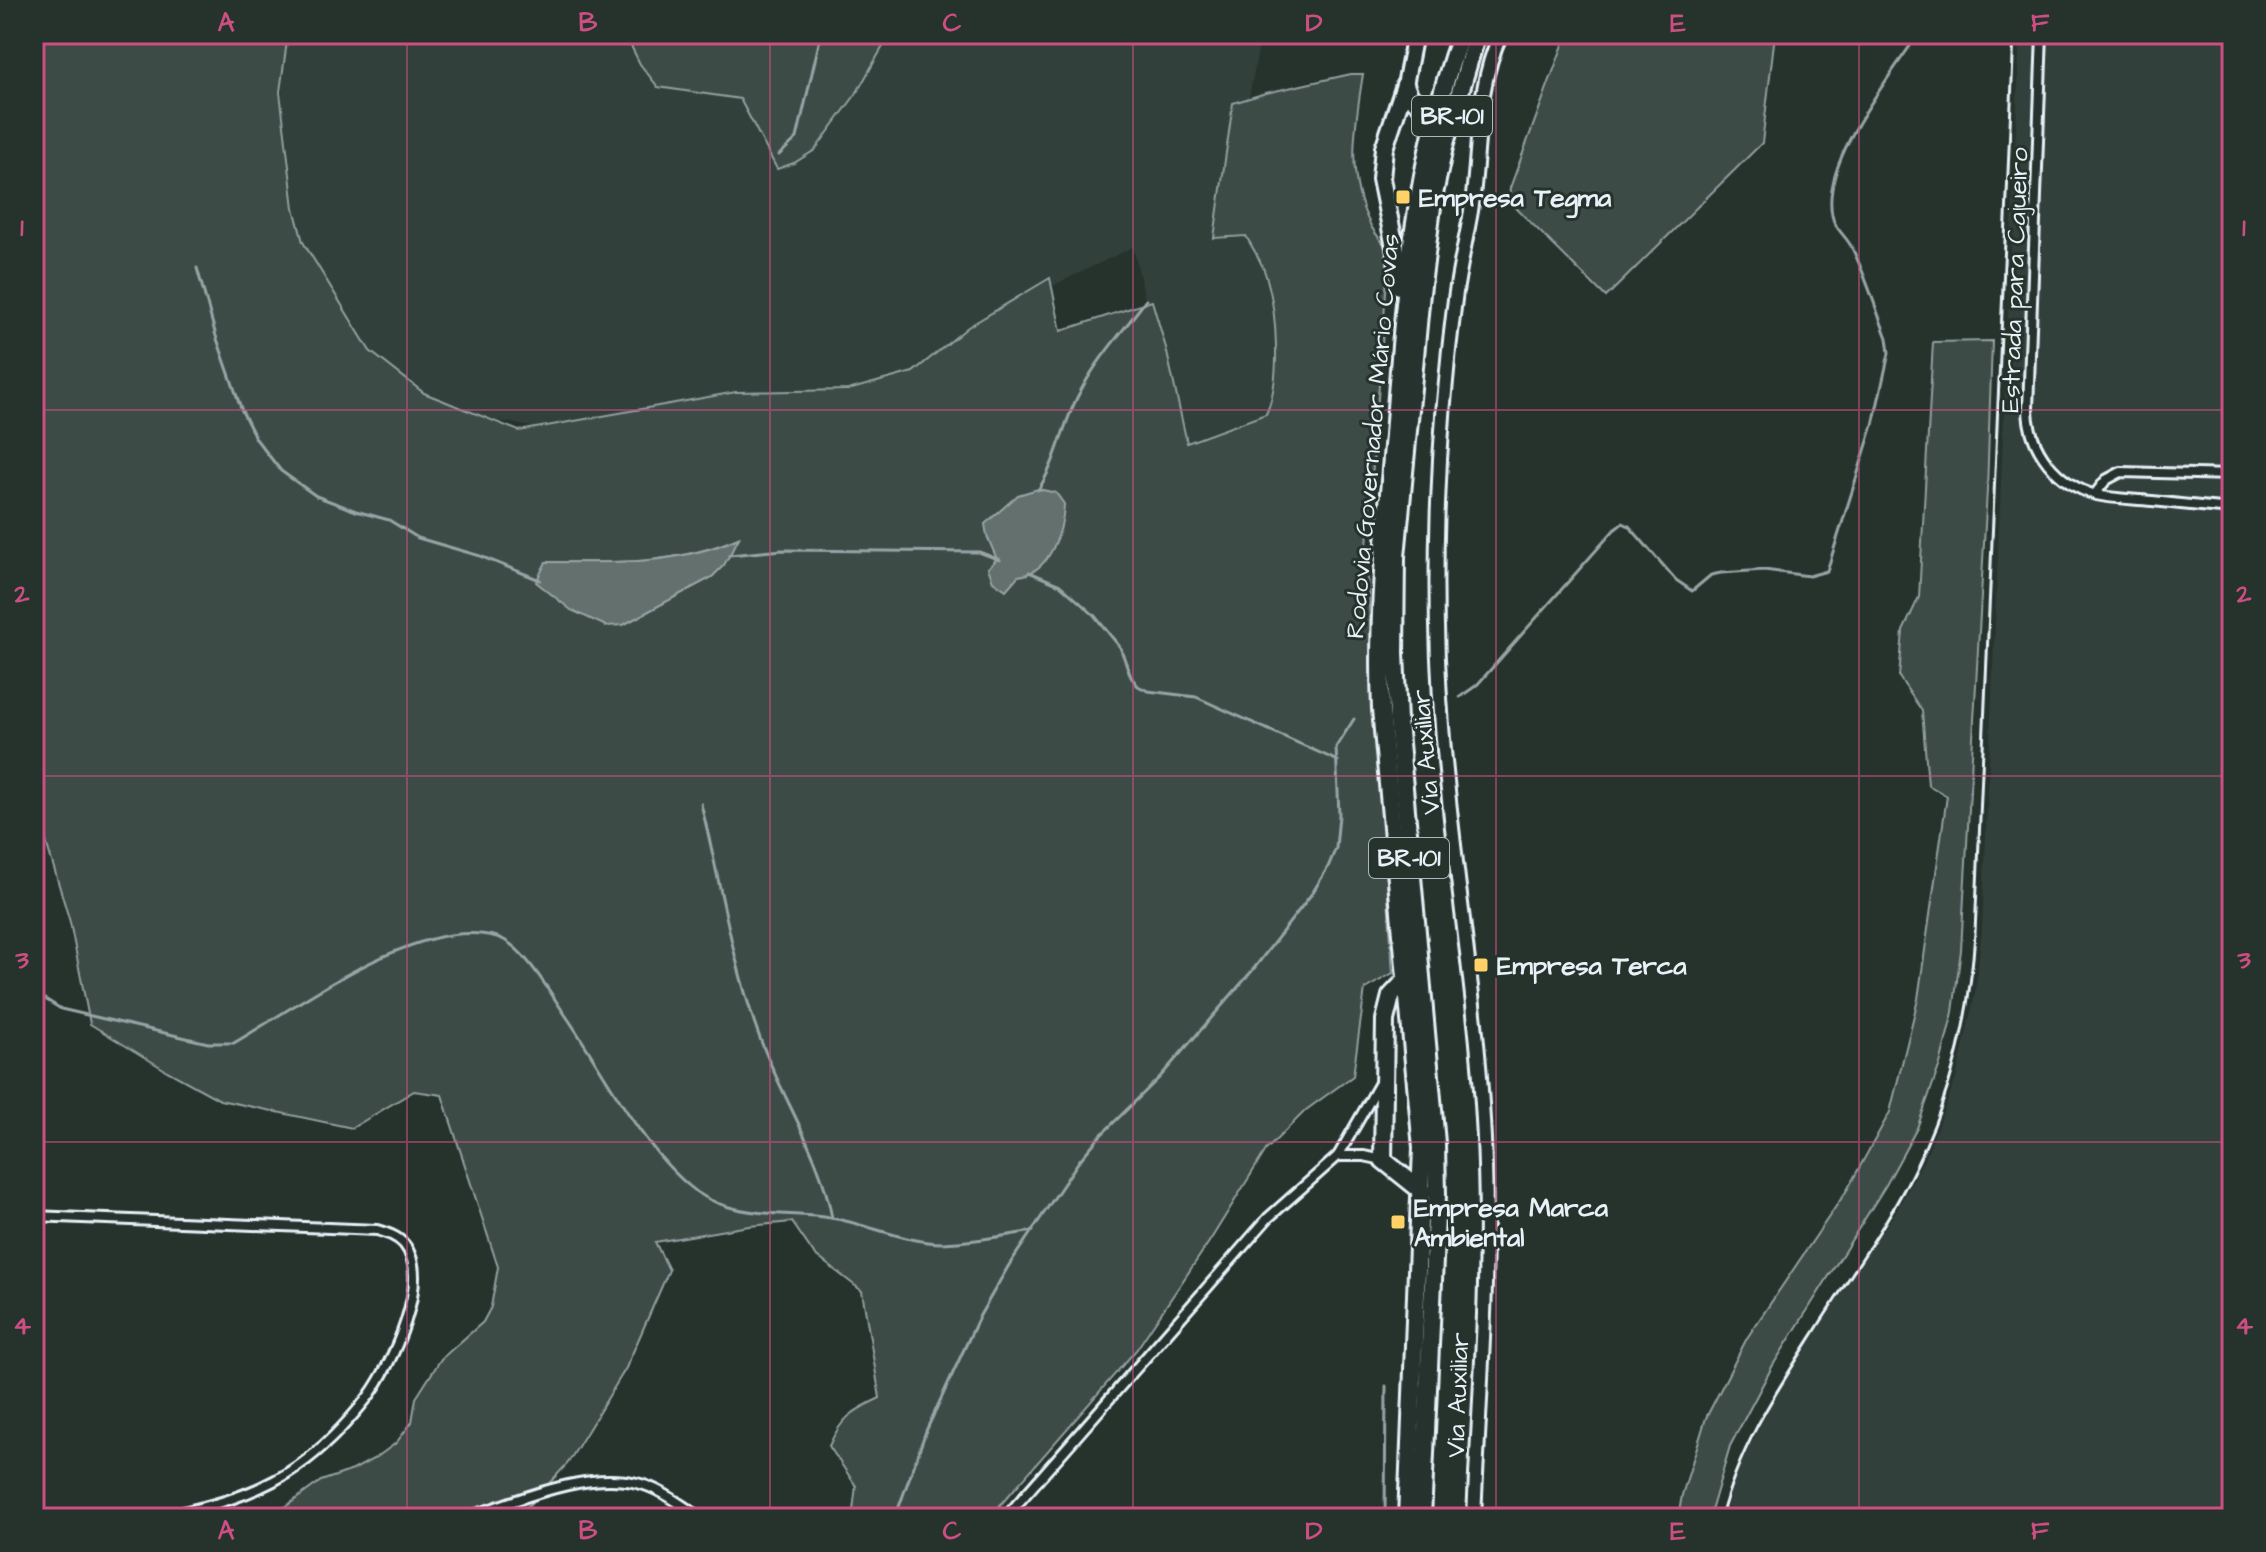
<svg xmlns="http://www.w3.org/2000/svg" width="2266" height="1552" font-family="'Architects Daughter',sans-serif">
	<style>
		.built { fill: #333f3a }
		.green { fill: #3e4b47; stroke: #939ea0; stroke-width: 2; fill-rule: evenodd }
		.water { fill: #636f6d; stroke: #98a3a5; stroke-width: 2 }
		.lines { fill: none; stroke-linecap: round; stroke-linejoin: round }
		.stream { stroke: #98a3a5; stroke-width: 3 }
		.street-casing { stroke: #e8f1f8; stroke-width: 14 }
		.secondary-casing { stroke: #e8f1f8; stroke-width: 18 }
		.primary-casing { stroke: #e8f1f8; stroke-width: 20 }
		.highway-casing { stroke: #e8f1f8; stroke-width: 22 }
		.street { stroke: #26332d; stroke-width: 8 }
		.secondary { stroke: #26332d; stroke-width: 12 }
		.primary { stroke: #26332d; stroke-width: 14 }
		.highway { stroke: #26332d; stroke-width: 16 }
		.rail { stroke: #e8f1f8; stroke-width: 3 }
		.grid { fill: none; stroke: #cc4e82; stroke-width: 2; stroke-opacity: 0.55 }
		.poi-dot { fill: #ffd166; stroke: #26332d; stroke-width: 3 }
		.labels { text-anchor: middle; stroke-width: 6; stroke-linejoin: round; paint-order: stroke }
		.shield { fill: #26332d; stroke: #aeb8bb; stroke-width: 2 }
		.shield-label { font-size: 24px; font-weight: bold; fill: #e8f1f8 }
		.poi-label { font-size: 26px; font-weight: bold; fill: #e8f1f8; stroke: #26332d; text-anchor: start }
		.street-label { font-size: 26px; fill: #e8f1f8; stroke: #26332d }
		.neatline { fill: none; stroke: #cc4e82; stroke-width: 3 }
		.grid-label { font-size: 26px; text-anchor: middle; font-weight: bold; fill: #cc4e82 }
	</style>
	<rect width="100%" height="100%" fill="#26332d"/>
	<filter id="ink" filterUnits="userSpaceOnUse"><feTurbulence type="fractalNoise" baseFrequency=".0125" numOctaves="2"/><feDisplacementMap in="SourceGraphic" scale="16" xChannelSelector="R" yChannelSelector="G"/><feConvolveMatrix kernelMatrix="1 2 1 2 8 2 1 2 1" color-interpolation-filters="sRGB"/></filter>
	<g filter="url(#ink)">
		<!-- built -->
		<g class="built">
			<polygon points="289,34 1239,34 1259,45 1225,223 1260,224 1286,328 1282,433 1181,455 1133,247 988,317 901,388 541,429 431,407 364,353 289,236 280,149 284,53"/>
			<polygon points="2020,34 2232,34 2232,1518 1724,1518 1735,1475 1792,1363 1895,1213 1927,1154 1956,1079 1975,994 1982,930"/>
		</g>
		<!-- green -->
		<g class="green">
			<path d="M34 34H288L280 92 294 208 303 242 370 351 424 393 519 431 736 392 848 390 913 372 968 327 1050 278 1061 331 1152 301 1166 348 1187 443 1266 414C1282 379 1277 306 1264 270 1260 259 1252 247 1246 236L1214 238 1233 103 1266 93 1351 74H1363C1355 125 1345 177 1371 226 1375 234 1383 242 1389 251L1366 559 1393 973 1365 989 1353 1076 1306 1110 1266 1150 1211 1239 1137 1349 989 1518H852L856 1486 829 1446C841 1418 852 1411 880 1398L862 1291 814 1254 792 1222 749 1226 655 1242 669 1270 626 1368 568 1463 517 1518H270L321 1481 353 1470 377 1457 396 1443 412 1422 416 1398 441 1359 483 1322 491 1307 498 1267 442 1095 414 1091 352 1128 220 1100 167 1071 90 1024 70 922 36 808V813L34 812ZM738 538 724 565 712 577 623 625 547 562C612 563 677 565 738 538Z"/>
			<polygon points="625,34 890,34 856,94 815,150 794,163 777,169 740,99 658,87 640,64"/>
			<polygon points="1567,34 1775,34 1762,143 1606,297 1509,201 1510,188"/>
			<polygon points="1992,341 1987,490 1961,950 1953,1012 1940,1064 1917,1128 1886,1185 1773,1365 1730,1446 1709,1518 1678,1518 1682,1495 1706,1418 1747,1338 1847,1190 1890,1112 1918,999 1947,796 1928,785 1922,711 1899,677 1903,631 1919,597 1933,342"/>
		</g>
		<!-- water -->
		<g class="water">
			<path d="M1038 489 1056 493 1064 504C1063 531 1050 573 1018 576L1006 590 993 581 988 568 997 559 987 536 985 524 1018 495Z"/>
			<path d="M739 538 724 565 712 577 623 625 606 626 571 610 536 582 546 562C612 563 678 565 739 538Z"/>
		</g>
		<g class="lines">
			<!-- stream -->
			<g class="stream">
				<polyline points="779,155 797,138 821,34"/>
				<polyline points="197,268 216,336 242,411 256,439 281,471 316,496 356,511 389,520 418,538 480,556 540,580"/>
				<path d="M1038 490C1058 460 1062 424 1080 392 1097 359 1124 330 1146 300"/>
				<polyline points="729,555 783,550 979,552 1000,560"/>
				<polyline points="1029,572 1060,585 1094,615 1120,647 1131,677 1138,686 1148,691 1196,697 1338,761"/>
				<path d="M1460 697 1477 685 1614 530 1623 523 1629 526 1676 580 1692 591 1711 575 1721 573 1764 570 1809 576 1827 571 1873 425 1889 353 1887 338C1875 308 1866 275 1851 246 1845 235 1834 228 1832 215 1821 160 1889 79 1918 34"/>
				<path d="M701 804C720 879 731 957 757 1030 779 1095 820 1150 832 1218"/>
				<path d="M34 992 61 1009 208 1043H234C298 1006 420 914 497 937 522 944 549 991 564 1013 601 1066 638 1142 687 1184 698 1194 714 1203 729 1207 762 1216 798 1213 831 1218 868 1224 906 1243 943 1243 973 1242 1004 1236 1033 1231"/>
				<polyline points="895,1518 926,1431 979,1317 1009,1265 1079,1161 1100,1136 1160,1077 1252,971 1313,892 1328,867 1336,848 1339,815 1336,747 1354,719"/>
				<polyline points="1385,1518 1386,1386"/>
			</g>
			<defs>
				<g id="street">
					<path d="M2042 34 2028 409C2029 450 2057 484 2096 495 2114 499 2134 499 2152 501 2178 504 2205 506 2232 509"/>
					<polyline points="2095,494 2106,480 2121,472 2232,475"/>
					<polyline points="1338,1156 1364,1156 1383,1160"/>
					<path d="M34 1216 377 1230C387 1233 397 1236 404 1244 433 1279 391 1366 368 1397 349 1421 324 1448 298 1466 256 1496 205 1508 155 1518"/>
					<path d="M464 1518C515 1502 583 1470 637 1483 660 1488 681 1505 701 1518"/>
					<polyline points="1005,1518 1268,1218 1338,1156 1381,1081"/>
				</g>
				<path id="secondary" d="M1474 1518C1479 1401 1489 1283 1485 1166 1481 1018 1453 872 1442 726 1431 588 1437 437 1455 299 1459 269 1466 240 1471 211 1480 154 1475 87 1501 34"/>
				<polyline id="primary" points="1405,85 1415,34"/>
				<g id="highway">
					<polyline points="1405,85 1410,97 1422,106 1432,105 1442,100"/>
					<polyline points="1399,286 1397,257 1381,179 1384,148 1405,85"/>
					<polyline points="1406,980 1391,996 1385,1020 1383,1160 1423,1192"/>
					<path d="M1407 1518 1422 1148 1381 709C1377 617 1386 527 1394 435 1404 300 1414 163 1461 34"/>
					<polyline points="1422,1518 1437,1195 1436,1143 1398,721 1395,653 1396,557 1421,293 1433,199 1444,147 1477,34"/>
				</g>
			</defs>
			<!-- street casing -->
			<use href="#street" class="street-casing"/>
			<!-- secondary casing -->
			<use href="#secondary" class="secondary-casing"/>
			<!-- primary casing -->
			<use href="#primary" class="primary-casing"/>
			<!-- highway casing -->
			<use href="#highway" class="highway-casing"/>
			<!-- street -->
			<use href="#street" class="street"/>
			<!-- secondary -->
			<use href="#secondary" class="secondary"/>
			<!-- primary -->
			<use href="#primary" class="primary"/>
			<!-- highway -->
			<use href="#highway" class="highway"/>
			<!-- rail -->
			<path class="rail" d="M1721 1518C1739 1445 1780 1386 1820 1323 1853 1271 1891 1219 1918 1162 1953 1090 1970 1013 1975 933L2014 34"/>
		</g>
	</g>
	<!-- grid -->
	<path class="grid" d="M407 34V1518M770 34V1518M1133 34V1518M1496 34V1518M1859 34V1518M34 410H2232M34 776H2232M34 1142H2232"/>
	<!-- markers -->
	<g class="poi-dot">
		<rect x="1395" y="189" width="16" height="16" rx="4"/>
		<rect x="1473" y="957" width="16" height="16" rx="4"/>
		<rect x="1390" y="1214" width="16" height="16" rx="4"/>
	</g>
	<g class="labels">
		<!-- shield labels -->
		<g class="shield">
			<rect x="1412" y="96" width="80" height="40" rx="6"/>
			<rect x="1369" y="838" width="80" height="40" rx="6"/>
		</g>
		<g class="shield-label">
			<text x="1452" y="124">BR-101</text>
			<text x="1409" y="866">BR-101</text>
		</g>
		<!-- poi labels -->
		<g class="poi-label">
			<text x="1419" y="206">Empresa Tegma</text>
			<text x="1497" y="974">Empresa Terca</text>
			<text x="1414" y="1216">Empresa Marca<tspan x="1414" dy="30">Ambiental</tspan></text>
		</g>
		<!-- street labels -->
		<g class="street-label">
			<text transform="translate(2014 280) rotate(-88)" y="9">Estrada para Cajueiro</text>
			<text transform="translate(1372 436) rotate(-85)" y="9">Rodovia Governador Mário Covas</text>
			<text transform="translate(1425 752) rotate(-95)" y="9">Via Auxiliar</text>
			<text transform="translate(1457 1395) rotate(-88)" y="9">Via Auxiliar</text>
		</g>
	</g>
	<!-- margin -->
	<rect width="2266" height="1552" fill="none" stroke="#26332d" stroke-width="88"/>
	<rect x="44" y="44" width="2178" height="1464" class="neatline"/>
	<g class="grid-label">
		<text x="226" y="31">A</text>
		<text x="588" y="31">B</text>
		<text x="952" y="31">C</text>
		<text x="1314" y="31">D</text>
		<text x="1678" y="31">E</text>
		<text x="2040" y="31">F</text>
		<text x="22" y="236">1</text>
		<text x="2244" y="236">1</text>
		<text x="22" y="602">2</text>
		<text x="2244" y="602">2</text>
		<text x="22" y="968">3</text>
		<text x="2244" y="968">3</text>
		<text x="22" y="1334">4</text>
		<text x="2244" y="1334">4</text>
		<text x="226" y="1539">A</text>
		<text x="588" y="1539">B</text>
		<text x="952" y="1539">C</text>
		<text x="1314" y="1539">D</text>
		<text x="1678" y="1539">E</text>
		<text x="2040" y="1539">F</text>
	</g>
</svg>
